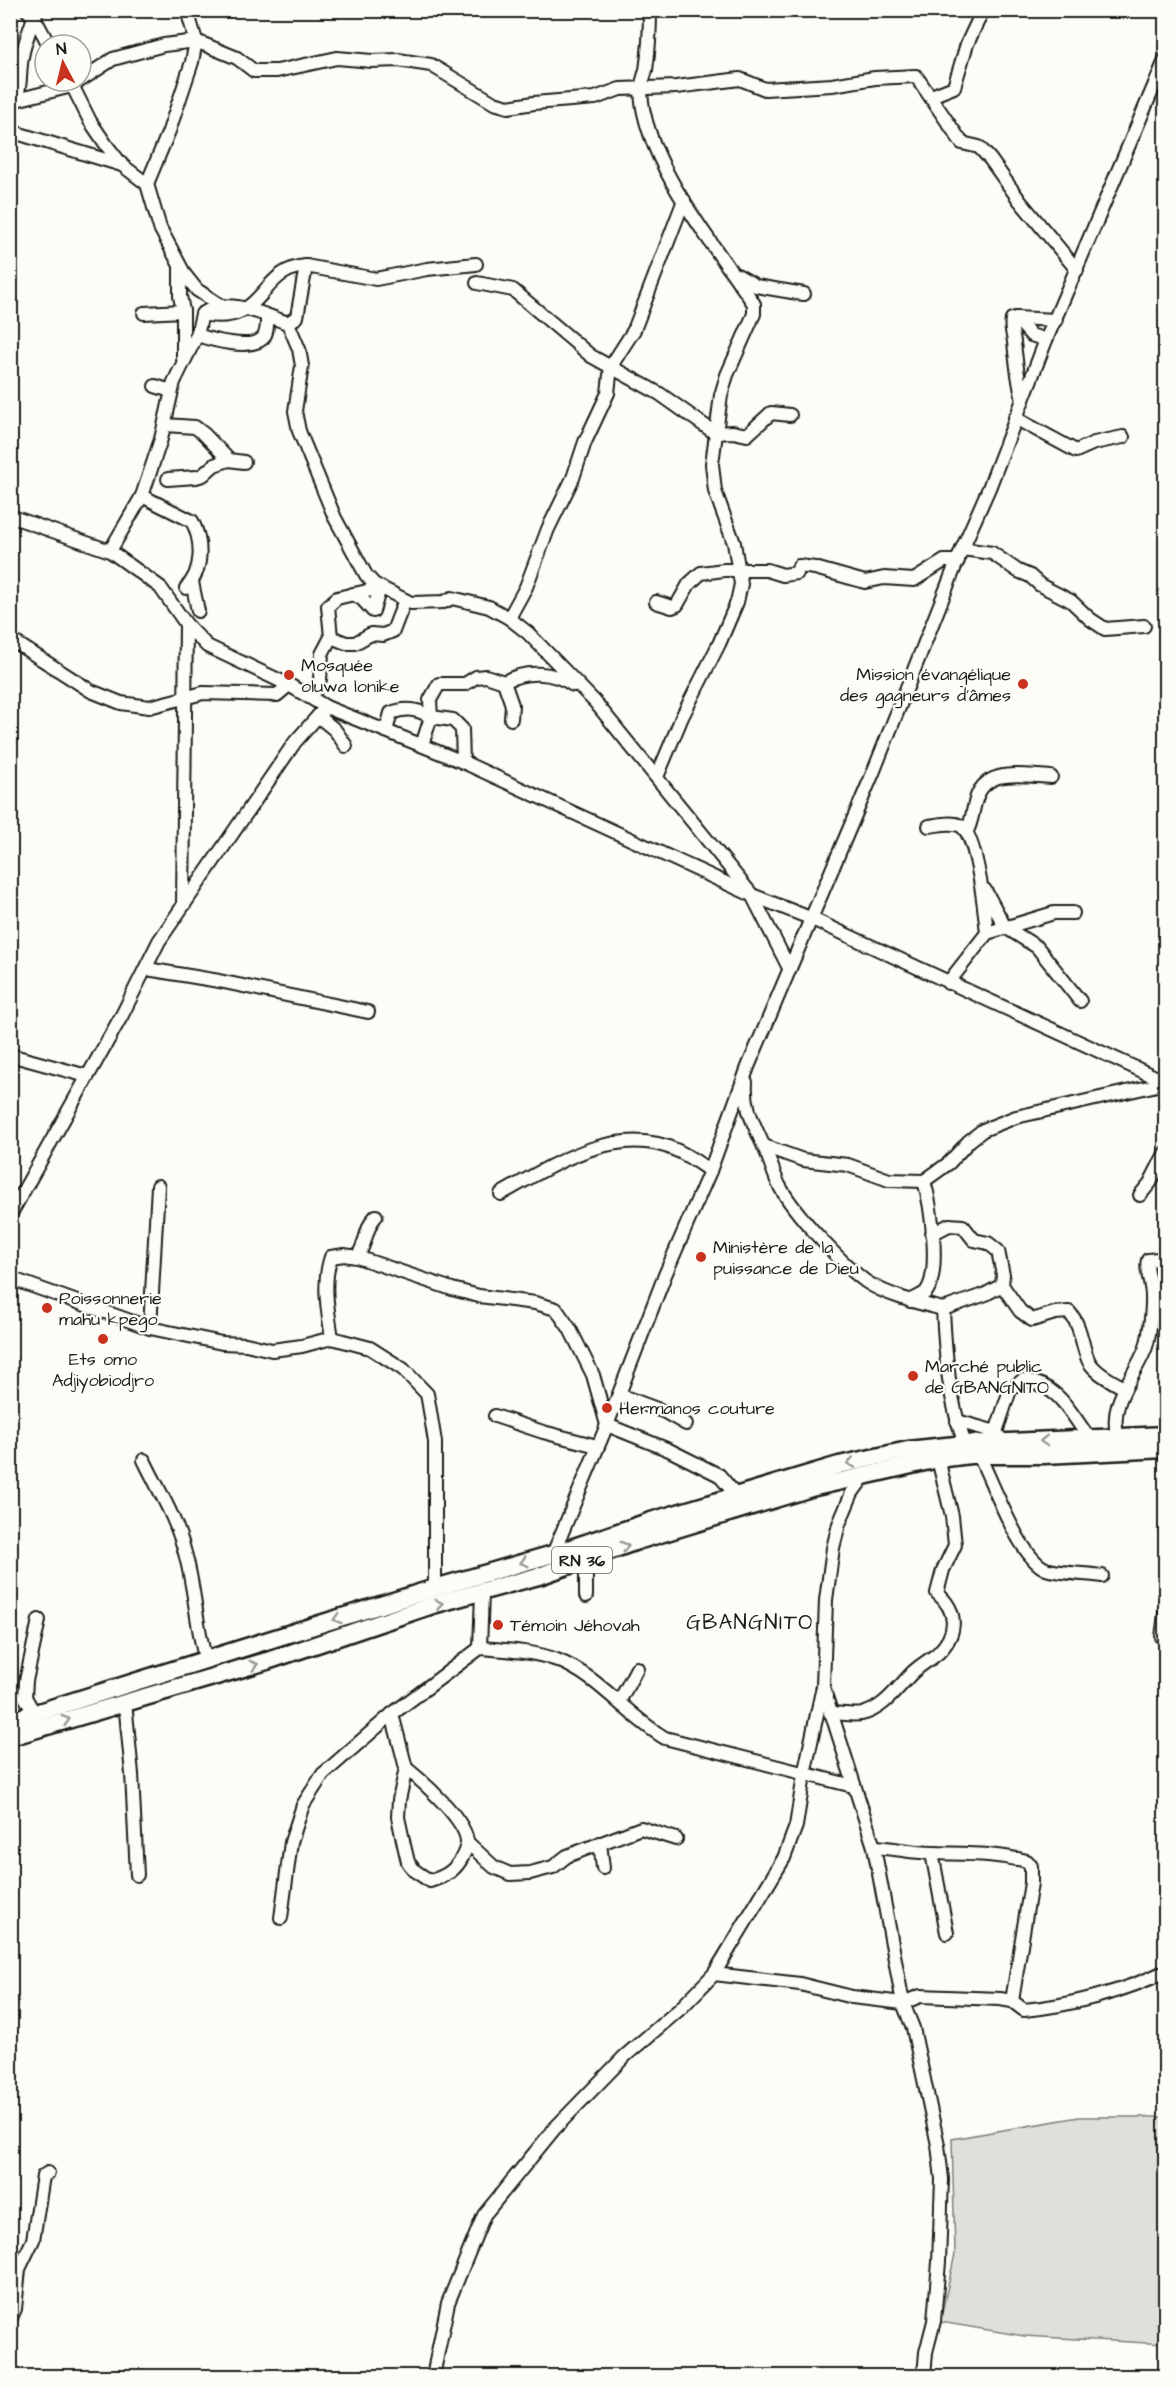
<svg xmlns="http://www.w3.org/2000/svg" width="1176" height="2387" font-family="'Architects Daughter',sans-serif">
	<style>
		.green { fill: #e0dfdb; stroke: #7e7e7c; stroke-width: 1.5 }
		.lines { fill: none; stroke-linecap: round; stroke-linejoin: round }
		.minor-casing { stroke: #1c1c1c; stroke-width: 16 }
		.major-casing { stroke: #1c1c1c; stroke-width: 21 }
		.minor { stroke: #fdfcf7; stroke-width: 12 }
		.major { stroke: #fdfcf7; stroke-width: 16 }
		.oneway { stroke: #989794 }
		.poi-dot { fill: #c8321e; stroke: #fdfcf7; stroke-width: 2 }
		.labels { text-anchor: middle; stroke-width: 4.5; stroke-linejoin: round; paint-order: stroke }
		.shield { fill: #fdfcf7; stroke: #605f5e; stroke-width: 1.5 }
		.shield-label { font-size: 16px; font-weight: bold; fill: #1c1c1c }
		.poi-label { font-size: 18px; fill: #1c1c1c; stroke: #fdfcf7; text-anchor: start }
		.quarter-label { font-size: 21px; letter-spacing: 1.5px; fill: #1c1c1c; stroke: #fdfcf7 }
	</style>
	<rect width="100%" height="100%" fill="#fdfcf7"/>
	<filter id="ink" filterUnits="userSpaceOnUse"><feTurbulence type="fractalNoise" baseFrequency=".0167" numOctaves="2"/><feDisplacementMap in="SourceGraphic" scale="12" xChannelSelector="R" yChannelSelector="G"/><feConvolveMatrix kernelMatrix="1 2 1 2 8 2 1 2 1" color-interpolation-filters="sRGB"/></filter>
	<g filter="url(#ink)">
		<!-- green -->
		<polygon class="green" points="1079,2117 1165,2117 1165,2344 1024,2336 940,2322 955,2254 952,2139"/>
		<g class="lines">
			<defs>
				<g id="minor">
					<polyline points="27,10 34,17 49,45"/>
					<polyline points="502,10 506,10"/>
					<path d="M650 10C650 31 649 50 646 70 644 77 641 84 641 92 645 163 715 246 754 304V314L727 375 721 395 712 464 715 491 734 543 741 584 737 602 719 644 682 717 657 777"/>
					<polyline points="81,80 113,59 164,45 196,41 237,58 254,71 277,71 337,58 372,61 398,60 431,65 494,103 508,107 534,103 595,98 620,89 676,87 740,79 765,89 832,85 875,78 916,76 962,143 979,147 990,159 1020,201 1077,270"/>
					<polyline points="70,81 90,121 107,146 122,165 147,184 160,228 185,275 197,290 223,307"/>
					<polyline points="931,96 954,87 967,44 983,10"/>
					<polyline points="16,100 72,86 78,82"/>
					<path d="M10 106C22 93 19 80 21 64 22 49 29 32 34 17L38 10"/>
					<polyline points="10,131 122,165"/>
					<polyline points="147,184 169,131 192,62 196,41 187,10"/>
					<polyline points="180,269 180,296 183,311 183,359"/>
					<polyline points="737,275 756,286 804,294"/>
					<polyline points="477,283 513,290 591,356 660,394 715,433 733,432 747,435 771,413 790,415"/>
					<polyline points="144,313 183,311"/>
					<path d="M202 314C266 327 258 269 306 266L376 279 427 269 476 264"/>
					<polyline points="1016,318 1056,320"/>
					<polyline points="288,323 297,317 306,266"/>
					<path d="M197 335C212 340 249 350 262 339 268 333 267 324 267 316"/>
					<polyline points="155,386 171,391"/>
					<path d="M1023 400C1018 381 1016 362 1014 342 1013 333 1010 328 1012 319L1016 318 1031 335 1046 340"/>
					<polyline points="1015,418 1076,451 1094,443 1123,437"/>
					<polyline points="165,425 195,427 204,434 229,460"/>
					<polyline points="168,479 196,477 203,475 214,465 229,460 244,462"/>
					<path d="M142 496 192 521C203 542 203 571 186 588"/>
					<polyline points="10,516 110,551 160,587 186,624 207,646 289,685 326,707 463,762 752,895 810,918 1166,1082"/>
					<polyline points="962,549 992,553 1018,571 1030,576 1040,585 1071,601 1090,619 1105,629 1144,626"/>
					<path d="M110 551 142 496 161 439 174 382 197 335 202 314C229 296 261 314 288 323L299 349 302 366 295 411 299 431 335 518 366 575 374 584 411 603 444 602 452 598 489 607 509 618 528 633 595 702 752 895 789 968"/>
					<polyline points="192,582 198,611"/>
					<polyline points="353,594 362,599 373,611 380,588"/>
					<polyline points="656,602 672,607 677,605 689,584 701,573 724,570 767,570 783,575 797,573 799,566 815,568 865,582 884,578 914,580 944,561 958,561"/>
					<polyline points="509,618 526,587 548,529 573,478 585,442 608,393 611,366 634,330 684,200"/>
					<polyline points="331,637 346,643 355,643 371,634 383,635 393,631 405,600"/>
					<polyline points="10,639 91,691 121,703 149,707 203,693 277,695 289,685"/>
					<path d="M504 682C525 670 553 671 573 685"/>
					<polyline points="312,698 320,679 322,654 331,637 328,606 337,598 380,588"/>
					<polyline points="318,716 335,730 346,746"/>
					<path d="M386 731 391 713C406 707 418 709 431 717L422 745"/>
					<polyline points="463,762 462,729 453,720 431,717 430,700 439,684 465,684 476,677 486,676 504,682 512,705 511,719"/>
					<path d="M929 826C939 825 952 821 961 826 977 835 985 913 987 933L948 983"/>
					<path d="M967 831C972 821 972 814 975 803 983 766 1022 776 1051 777"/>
					<polyline points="985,890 1005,927 1037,947 1080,1001"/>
					<polyline points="183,905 186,624"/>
					<polyline points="987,933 1054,913 1073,913"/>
					<polyline points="147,969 219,981 368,1012"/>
					<polyline points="10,1055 87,1076"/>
					<path d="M746 1082C744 1108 754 1124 764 1147 770 1159 773 1173 779 1185 794 1213 840 1262 865 1281 885 1295 919 1303 943 1309"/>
					<polyline points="764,1146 803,1160 848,1165 889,1180 924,1181 949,1163 969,1141 983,1130 1016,1117 1166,1083"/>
					<path d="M501 1194C552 1165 618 1122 678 1151 689 1156 700 1164 710 1171"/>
					<polyline points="1140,1195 1150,1183 1166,1152"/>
					<polyline points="10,1215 122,1015 159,941 295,742 326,707"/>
					<path d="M932 1234 949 1225 963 1226 974 1240 988 1243 998 1251 1003 1275 1002 1285 986 1294 943 1309C945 1354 949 1401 965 1444"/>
					<polyline points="357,1257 452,1289 479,1296 535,1303 556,1309 570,1329 593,1375 607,1425 669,1450 719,1475 736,1495"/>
					<polyline points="10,1278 150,1328 222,1343 246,1344 272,1350 302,1346 332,1338 370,1348 403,1369 427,1394 429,1405 435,1442 435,1588"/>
					<path d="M1002 1285 1020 1311 1032 1320 1055 1313 1069 1312C1081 1325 1081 1342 1087 1357 1091 1371 1112 1381 1124 1388"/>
					<path d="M910 1301C915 1298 922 1296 926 1292 941 1273 931 1204 924 1181"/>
					<polyline points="150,1328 158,1186"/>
					<path d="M332 1338C328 1312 322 1283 331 1257L344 1255 357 1257C367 1244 365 1227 376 1216"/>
					<polyline points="619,1395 665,1412 686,1424"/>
					<polyline points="495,1416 543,1432 597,1446"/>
					<polyline points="957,1421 996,1432 1001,1439"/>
					<path d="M996 1432 1010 1390 1023 1380C1060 1385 1070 1413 1090 1439"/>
					<path d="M1118 1438C1107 1402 1136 1376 1146 1347 1150 1334 1154 1300 1151 1287 1150 1277 1145 1270 1148 1260L1158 1259 1166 1264"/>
					<path d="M972 1456 980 1458C993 1483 1020 1559 1046 1569 1056 1573 1090 1574 1102 1576"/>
					<path d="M144 1460C159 1491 177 1520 185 1553 195 1588 196 1626 206 1661"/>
					<polyline points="553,1554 607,1425 665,1275 710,1171 748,1067 873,773 962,549 989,488 1046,340 1166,58"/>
					<polyline points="586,1596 586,1558"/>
					<polyline points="1162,1637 1166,1606"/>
					<polyline points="480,1648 482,1593"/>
					<polyline points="824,1690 874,1847 903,2003 913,2028 938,2145 942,2179 939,2262 934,2321 926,2352 924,2376"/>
					<polyline points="125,1702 132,1774 137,1875"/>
					<polyline points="619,1702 637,1668"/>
					<polyline points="34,1713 25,1697 26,1681 39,1620"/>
					<path d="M830 1713C840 1713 853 1716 862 1714 884 1709 898 1687 912 1673 920 1665 930 1660 938 1653 958 1633 958 1611 937 1593L943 1570 955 1545 952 1516 938 1459"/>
					<path d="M392 1714 406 1768 399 1800 398 1817 404 1845 408 1862 415 1871 430 1881C443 1877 452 1873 460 1861 463 1856 466 1849 467 1844 469 1822 422 1781 406 1768"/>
					<polyline points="467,1842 494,1867 510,1874 530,1873 553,1867 567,1856 641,1828 676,1839"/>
					<polyline points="600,1843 603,1868"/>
					<path d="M874 1847C894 1848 914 1853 934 1853 968 1854 993 1853 1027 1861L1031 1866V1883L1012 2001"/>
					<polyline points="932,1853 947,1933"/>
					<path d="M281 1918 291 1842 303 1805 323 1774 392 1714 480 1648C505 1650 533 1651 557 1660 599 1676 627 1716 665 1738L853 1786"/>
					<path d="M714 1974 800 1984 852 1997 903 2003 920 1996 1000 1999 1012 2001 1024 2010C1069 2006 1126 1991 1166 1971"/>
					<polyline points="10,2320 15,2309 19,2269 33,2240 43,2176 48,2173"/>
					<polyline points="433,2376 448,2303 484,2215 555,2128 625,2056 681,2008 714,1974 784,1858 796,1826 804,1775 823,1686 826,1600 833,1548 839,1524 852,1493 865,1475"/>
				</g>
				<g id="major">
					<polyline points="10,1721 435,1588 553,1554 651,1521 839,1465 908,1450 965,1444 1166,1435"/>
					<polyline points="10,1737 267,1661 436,1604 542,1575 637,1541 811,1488 938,1459 970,1455 1044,1455 1166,1449"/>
				</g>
			</defs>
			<!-- minor casing -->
			<use href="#minor" class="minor-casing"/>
			<!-- major casing -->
			<use href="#major" class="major-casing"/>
			<!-- minor -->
			<use href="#minor" class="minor"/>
			<!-- major -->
			<use href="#major" class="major"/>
		</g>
		<!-- one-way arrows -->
		<defs><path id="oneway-chevron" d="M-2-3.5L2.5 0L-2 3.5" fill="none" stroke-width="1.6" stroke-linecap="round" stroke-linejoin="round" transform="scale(1.5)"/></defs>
		<g class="oneway">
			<use href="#oneway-chevron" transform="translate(1044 1441) rotate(178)"/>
			<use href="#oneway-chevron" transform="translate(851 1463) rotate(168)"/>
			<use href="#oneway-chevron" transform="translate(625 1546) rotate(-18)"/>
			<use href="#oneway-chevron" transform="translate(524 1562) rotate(164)"/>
			<use href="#oneway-chevron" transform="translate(439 1604) rotate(-15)"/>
			<use href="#oneway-chevron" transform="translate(337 1619) rotate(162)"/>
			<use href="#oneway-chevron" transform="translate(254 1665) rotate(-16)"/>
			<use href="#oneway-chevron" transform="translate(66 1720) rotate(-17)"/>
		</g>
	</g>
	<!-- markers -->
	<g class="poi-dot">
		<circle cx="289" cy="675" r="6"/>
		<circle cx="1023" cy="684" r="6"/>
		<circle cx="701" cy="1257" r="6"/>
		<circle cx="47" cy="1308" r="6"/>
		<circle cx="103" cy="1339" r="6"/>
		<circle cx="913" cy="1376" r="6"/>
		<circle cx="607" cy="1408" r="6"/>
		<circle cx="498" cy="1625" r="6"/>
	</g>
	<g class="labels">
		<!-- shield labels -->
		<rect class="shield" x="552" y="1547" width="60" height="26" rx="4.5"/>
		<g class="shield-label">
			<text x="582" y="1566">RN 36</text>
		</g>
		<!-- poi labels -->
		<g class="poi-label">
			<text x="301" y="671">Mosquée<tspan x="301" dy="21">oluwa lonike</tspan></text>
			<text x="1011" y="680" text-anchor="end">Mission évangélique<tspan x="1011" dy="21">des gagneurs d'âmes</tspan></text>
			<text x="713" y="1253">Ministère de la<tspan x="713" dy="21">puissance de Dieu</tspan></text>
			<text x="59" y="1304">Poissonnerie<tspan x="59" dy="21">mahu kpego</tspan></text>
			<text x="103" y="1365" text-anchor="middle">Ets omo<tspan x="103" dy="21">Adjiyobiodjro</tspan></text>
			<text x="925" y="1372">Marché public<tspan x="925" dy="21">de GBANGNITO</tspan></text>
			<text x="619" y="1414">Hermanos couture</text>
			<text x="510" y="1631">Témoin Jéhovah</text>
		</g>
		<!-- quarter labels -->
		<g class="quarter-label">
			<text x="750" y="1629">GBANGNITO</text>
		</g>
	</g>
	<!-- margin -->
	<rect width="1176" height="2387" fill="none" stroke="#fdfcf7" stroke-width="36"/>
	<rect x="18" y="18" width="1140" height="2351" fill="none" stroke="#1c1c1c" stroke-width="2" filter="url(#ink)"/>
	<!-- north arrow -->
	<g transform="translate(63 63) rotate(353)"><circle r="28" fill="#fdfcf7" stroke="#a3a29f" stroke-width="1.5"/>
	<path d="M0-4.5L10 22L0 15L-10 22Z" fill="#c8321e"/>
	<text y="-9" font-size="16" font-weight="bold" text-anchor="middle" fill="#1c1c1c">N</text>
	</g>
</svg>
